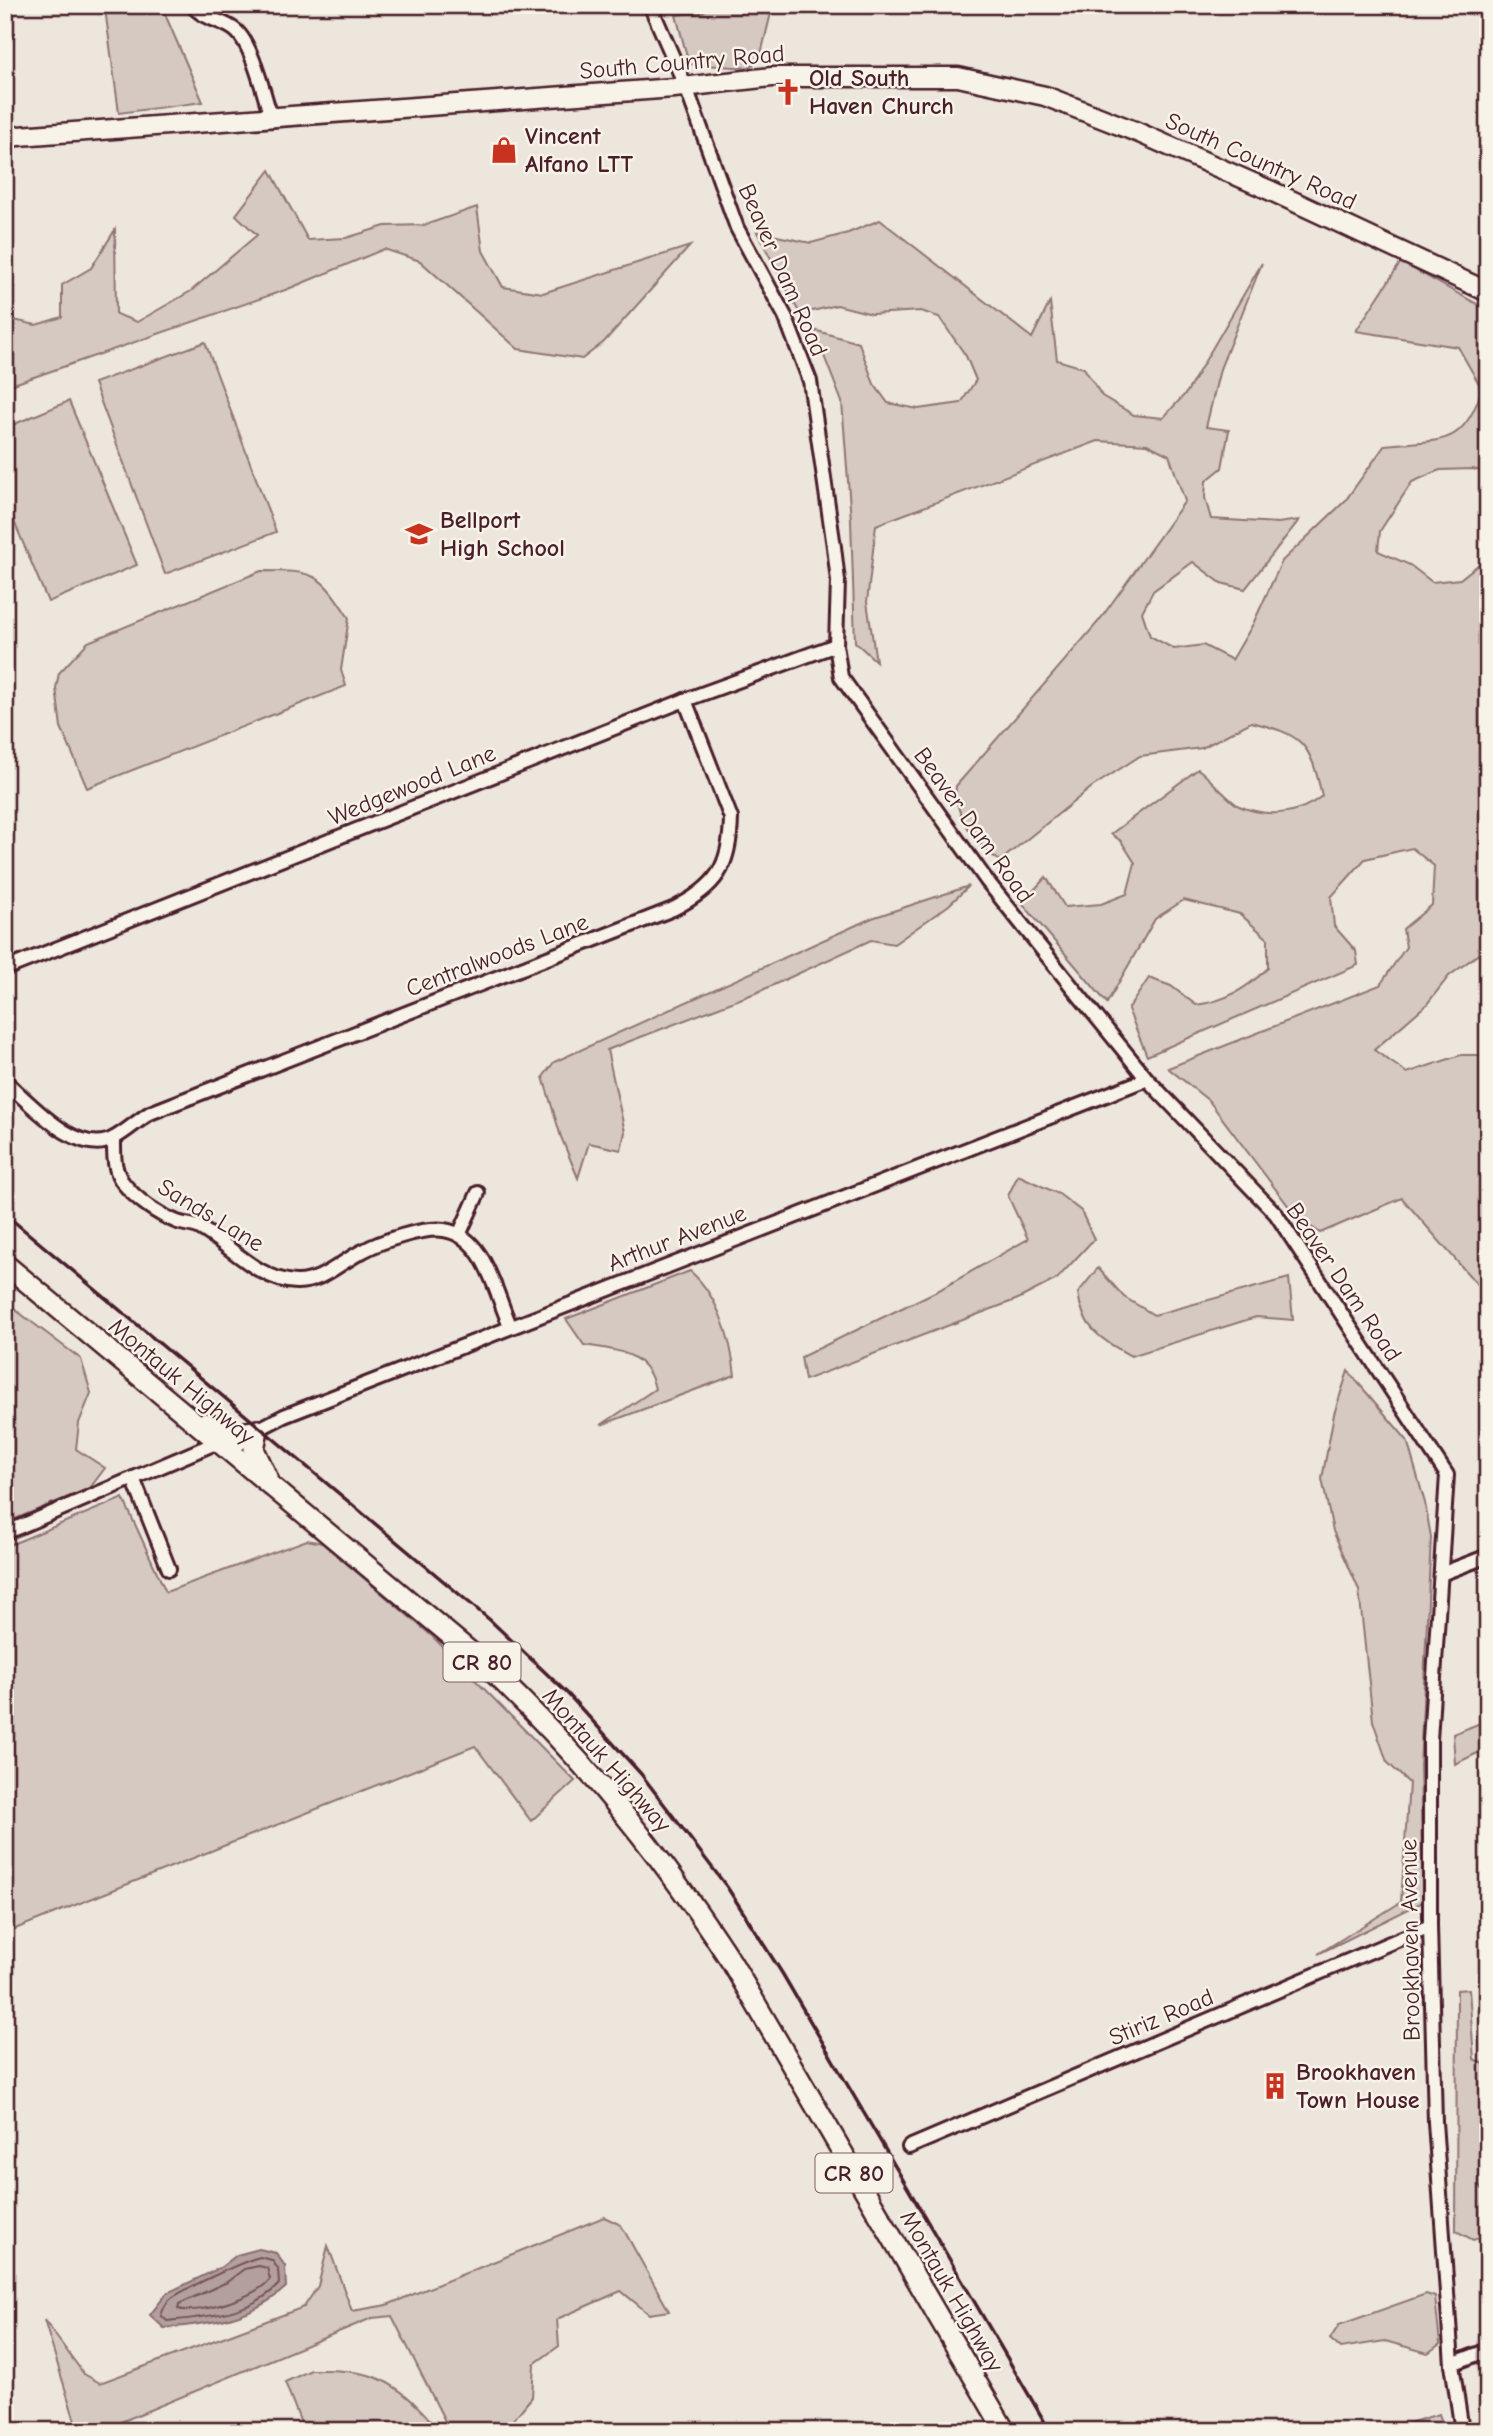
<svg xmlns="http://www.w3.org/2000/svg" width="1493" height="2436" font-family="'Comic Neue',sans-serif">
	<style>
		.green { fill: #d5c9c2; stroke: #907476; stroke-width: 2 }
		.water { fill: #b39f9d; stroke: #896c6f; stroke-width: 2 }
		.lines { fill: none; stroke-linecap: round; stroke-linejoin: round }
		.shore { stroke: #745259; stroke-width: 2 }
		.stream { stroke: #896c6f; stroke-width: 3.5 }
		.minor-casing { stroke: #4a1f2b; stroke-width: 18 }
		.secondary-casing { stroke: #4a1f2b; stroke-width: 23 }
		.primary-casing { stroke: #4a1f2b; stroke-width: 24 }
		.minor { stroke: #f7f3e8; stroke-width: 12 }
		.secondary { stroke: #f7f3e8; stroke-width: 18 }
		.primary { stroke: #f7f3e8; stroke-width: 19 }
		.rail { stroke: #4a1f2b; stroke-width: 3.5 }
		.labels { text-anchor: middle; stroke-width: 5; stroke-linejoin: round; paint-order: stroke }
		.shield { fill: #f7f3e8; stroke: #7e5f64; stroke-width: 2 }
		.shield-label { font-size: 23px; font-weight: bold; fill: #4a1f2b }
		.street-label { font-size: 24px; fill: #4a1f2b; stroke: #f7f3e8 }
		.poi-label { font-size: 24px; font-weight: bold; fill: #4a1f2b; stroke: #f7f3e8; text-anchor: start }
	</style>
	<rect width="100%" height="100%" fill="#ece6dd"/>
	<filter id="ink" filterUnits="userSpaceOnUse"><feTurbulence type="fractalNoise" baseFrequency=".0143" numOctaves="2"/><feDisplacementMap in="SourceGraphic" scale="14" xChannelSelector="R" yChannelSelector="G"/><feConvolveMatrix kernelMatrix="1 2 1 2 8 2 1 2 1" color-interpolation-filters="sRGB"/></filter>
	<g filter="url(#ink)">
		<!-- green -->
		<g class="green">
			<polygon points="161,5 203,102 119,113 105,9"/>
			<polygon points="711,5 773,5 760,58 749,68 689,64 676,15 703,12"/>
			<polygon points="270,170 308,240 346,238 385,226 425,225 477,207 483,251 503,287 543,293 690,246 604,342 582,359 518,349 420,261 384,249 288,289 5,387 5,318 36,325 62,317 62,285 91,268 115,230 116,314 137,322 191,291 257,235 236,215"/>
			<path d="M880 220 1032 338 1050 302 1057 360 1084 368 1102 396 1134 415 1163 418 1187 392 1262 263 1220 369 1206 427 1229 430 1222 468 1206 481 1205 498 1211 519 1278 523 1299 520 1245 589 1221 583 1193 562 1153 591 1142 612 1150 636 1174 649 1203 645 1232 660 1253 624 1282 561 1345 501 1385 445C1440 439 1463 449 1482 389L1458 347 1356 331 1401 262 1488 310V473L1473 469 1440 470 1412 482 1380 531 1378 551 1410 565 1432 582 1460 579 1488 557V947L1449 976 1427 1004 1374 1050 1407 1073 1461 1055H1488V1297L1402 1198 1320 1233 1296 1216 1209 1101 1168 1068 1380 985 1406 947 1403 929 1432 905 1434 866 1412 848 1365 859 1331 897 1334 926 1356 951 1358 965 1147 1056 1128 1009 1149 978 1171 986 1196 1005C1226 1001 1246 989 1268 968V939L1240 914 1184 900 1155 919 1107 1003 1022 903 1046 877 1065 907 1101 904 1127 894 1135 863 1121 841 1111 834 1198 769C1209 777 1229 801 1239 806 1267 818 1299 815 1322 796 1310 743 1304 735 1251 722L1202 748 1140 756 1092 787 1000 861C977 846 953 814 956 786L1099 621 1185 501 1169 455 1147 444 1098 441 876 525 867 602 876 661 855 642 851 520 842 402 814 330 859 343 874 384 888 403 918 409 961 403 976 380 966 356 939 317 921 311 872 314 837 305 800 314 757 232 811 243 848 233Z"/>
			<polygon points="205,342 276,532 165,574 94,383"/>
			<polygon points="69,401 137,565 48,602 5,500 5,428"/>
			<path d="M261 571C316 571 319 572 349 618L341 670 346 686 87 788 61 727 56 688 59 673 88 642Z"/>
			<polygon points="969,886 949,905 894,944 871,940 758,992 607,1050 625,1132 621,1150 589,1143 578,1178 561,1137 543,1077 554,1062 872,918"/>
			<polygon points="1018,1175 1059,1194 1081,1211 1094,1239 1057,1279 1018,1299 805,1380 801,1357 939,1290 1028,1239 1008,1196"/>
			<path d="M1098 1268 1124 1297 1154 1315 1289 1278 1293 1320 1256 1317 1131 1356C1101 1339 1083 1330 1078 1293Z"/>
			<path d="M690 1271C718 1295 731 1339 735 1375L601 1425 655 1389C647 1351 618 1351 584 1345L566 1319Z"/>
			<polygon points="5,1302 81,1359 91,1393 79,1423 76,1449 105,1468 90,1488 5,1523"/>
			<polygon points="1348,1371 1407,1440 1425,1503 1431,1537 1420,1766 1423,1902 1318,1954 1401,1902 1409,1783 1387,1762 1373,1721 1359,1590 1333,1531 1322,1479 1334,1414"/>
			<polygon points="123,1498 166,1592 307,1540 322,1543 432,1636 575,1781 531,1821 475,1746 5,1933 5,1547"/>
			<polygon points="1488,1720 1488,1748 1455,1764 1453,1734"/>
			<polygon points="1469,1989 1474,2059 1488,2066 1488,2235 1473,2240 1456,2231 1457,1990"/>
			<polygon points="604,2217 621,2225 669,2311 649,2314 621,2291 557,2319 559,2346 534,2364 532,2397 504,2431 450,2431 392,2316 372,2318 99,2431 50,2431 75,2421 44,2320 84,2374 100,2383 304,2307 318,2286 328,2246 352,2311 387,2305"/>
			<polygon points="1426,2294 1435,2297 1440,2344 1428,2353 1385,2341 1340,2348 1330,2339 1339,2325"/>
			<path d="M311 2370C354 2369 384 2372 416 2405 424 2413 432 2420 435 2431H304L285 2382Z"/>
			<polygon points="1439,2414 1445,2431 1411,2431 1409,2423"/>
		</g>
		<!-- water -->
		<path class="water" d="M259 2249 276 2253 285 2266 286 2287C253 2319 209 2324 164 2328L150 2315 167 2293 220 2268 237 2255Z"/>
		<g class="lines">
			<!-- shore -->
			<g class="shore">
				<path d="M260 2257 272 2260 278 2269 279 2284C252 2314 206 2317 167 2321L161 2315C163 2309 167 2301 173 2297 187 2288 245 2260 260 2257Z"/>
				<path d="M259 2266 267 2268 270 2279C258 2297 198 2315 178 2309L179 2304 227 2282 244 2269Z"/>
			</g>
			<!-- stream -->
			<polyline class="stream" points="1482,2188 1488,2186"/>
			<defs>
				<g id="minor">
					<path d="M192 5C204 20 221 19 235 30 252 43 264 95 271 117"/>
					<polyline points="650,5 686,87 737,228 785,316 810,381 834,547 838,581 836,645 841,677 987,881 1077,993 1147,1079 1276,1214 1447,1475 1430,1740 1430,1926 1435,2122 1452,2364 1462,2431"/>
					<polyline points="5,969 685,700 836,645"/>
					<path d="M5 1081C30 1103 79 1159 114 1138 127 1131 137 1121 150 1113L673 909C716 887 730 868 731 818L685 700"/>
					<path d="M114 1139C114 1154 113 1171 124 1184 136 1199 157 1214 175 1221 183 1225 193 1224 200 1228 230 1245 260 1281 296 1282 321 1283 342 1261 363 1251 381 1241 424 1227 444 1230 486 1236 495 1294 510 1325"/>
					<polyline points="459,1235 478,1193"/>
					<polyline points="230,1452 253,1432 284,1416 1147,1079"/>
					<polyline points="133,1478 169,1569"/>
					<polyline points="5,1533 218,1442"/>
					<polyline points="1441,1574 1488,1556"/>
					<polyline points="909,2147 1430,1926"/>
					<polyline points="1452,2364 1488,2350"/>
				</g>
				<polyline id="secondary" points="5,137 674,88 772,77 958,77 1045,96 1137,132 1267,189 1488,292"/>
				<g id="primary">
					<path d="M5 1264 480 1660C577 1750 660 1852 732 1963L1005 2431"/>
					<polyline points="205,1423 234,1434 258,1430"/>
					<polyline points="258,1430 254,1449 267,1477"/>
				</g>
			</defs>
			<!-- minor casing -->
			<use href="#minor" class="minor-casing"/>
			<!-- secondary casing -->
			<use href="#secondary" class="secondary-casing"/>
			<!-- primary casing -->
			<use href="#primary" class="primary-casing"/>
			<!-- minor -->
			<use href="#minor" class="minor"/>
			<!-- secondary -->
			<use href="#secondary" class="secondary"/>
			<!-- primary -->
			<use href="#primary" class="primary"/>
			<!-- rail -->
			<polyline class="rail" points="5,1214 490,1620 567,1693 641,1774 727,1887 782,1973 1050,2431"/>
		</g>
	</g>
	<!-- icons -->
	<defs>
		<symbol id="church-bare" viewBox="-9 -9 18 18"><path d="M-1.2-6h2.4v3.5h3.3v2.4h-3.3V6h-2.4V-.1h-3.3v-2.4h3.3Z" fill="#c8321e" stroke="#f7f3e8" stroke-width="2.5" paint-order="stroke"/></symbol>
		<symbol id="shop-bare" viewBox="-9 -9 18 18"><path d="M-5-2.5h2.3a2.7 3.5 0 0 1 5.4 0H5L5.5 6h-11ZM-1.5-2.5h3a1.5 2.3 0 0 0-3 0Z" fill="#c8321e" stroke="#f7f3e8" stroke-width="2.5" paint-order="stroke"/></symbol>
		<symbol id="school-bare" viewBox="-9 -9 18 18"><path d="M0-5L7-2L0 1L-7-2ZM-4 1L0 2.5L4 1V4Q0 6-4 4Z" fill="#c8321e" stroke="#f7f3e8" stroke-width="2.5" paint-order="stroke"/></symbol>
		<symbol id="building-bare" viewBox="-9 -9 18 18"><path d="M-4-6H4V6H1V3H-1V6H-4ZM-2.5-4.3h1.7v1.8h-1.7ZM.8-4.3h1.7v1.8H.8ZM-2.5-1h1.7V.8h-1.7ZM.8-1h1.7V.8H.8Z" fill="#c8321e" stroke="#f7f3e8" stroke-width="2.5" paint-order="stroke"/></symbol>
	</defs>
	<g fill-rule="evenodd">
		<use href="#church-bare" x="769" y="73" width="38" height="38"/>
		<use href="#shop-bare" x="485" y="131" width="38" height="38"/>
		<use href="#school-bare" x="400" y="515" width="38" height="38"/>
		<use href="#building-bare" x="1256" y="2067" width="38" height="38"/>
	</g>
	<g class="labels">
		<!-- shield labels -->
		<g class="shield">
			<rect x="443.5" y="1642.5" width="77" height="39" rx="5"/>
			<rect x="815.5" y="2153.5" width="77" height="39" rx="5"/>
		</g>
		<g class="shield-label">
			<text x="482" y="1670">CR 80</text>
			<text x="854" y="2181">CR 80</text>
		</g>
		<!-- street labels -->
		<g class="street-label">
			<text transform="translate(682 62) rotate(-5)" y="8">South Country Road</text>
			<text transform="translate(1261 161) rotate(24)" y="8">South Country Road</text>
			<text transform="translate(783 270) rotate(66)" y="8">Beaver Dam Road</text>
			<text transform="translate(412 785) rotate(-22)" y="8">Wedgewood Lane</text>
			<text transform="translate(974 825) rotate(54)" y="8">Beaver Dam Road</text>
			<text transform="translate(497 955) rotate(-21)" y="8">Centralwoods Lane</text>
			<text transform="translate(211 1215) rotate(31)" y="8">Sands Lane</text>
			<text transform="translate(677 1238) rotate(-21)" y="8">Arthur Avenue</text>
			<text transform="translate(1344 1282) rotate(56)" y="8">Beaver Dam Road</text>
			<text transform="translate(182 1381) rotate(40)" y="8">Montauk Highway</text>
			<text transform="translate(607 1760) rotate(49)" y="8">Montauk Highway</text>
			<text transform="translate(1410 1940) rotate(-91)" y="8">Brookhaven Avenue</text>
			<text transform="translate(1161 2017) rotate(-23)" y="8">Stiriz Road</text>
			<text transform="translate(952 2291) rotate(60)" y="8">Montauk Highway</text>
		</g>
		<!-- poi labels -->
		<g class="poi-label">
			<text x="809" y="86">Old South<tspan x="809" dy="28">Haven Church</tspan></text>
			<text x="525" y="144">Vincent<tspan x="525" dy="28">Alfano LTT</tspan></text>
			<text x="440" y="528">Bellport<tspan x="440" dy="28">High School</tspan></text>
			<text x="1296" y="2080">Brookhaven<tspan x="1296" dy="28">Town House</tspan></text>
		</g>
	</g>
	<!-- margin -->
	<rect width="1493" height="2436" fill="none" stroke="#f7f3e8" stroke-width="28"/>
	<rect x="14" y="14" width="1465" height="2408" fill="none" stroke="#4a1f2b" stroke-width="2.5" filter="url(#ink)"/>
</svg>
